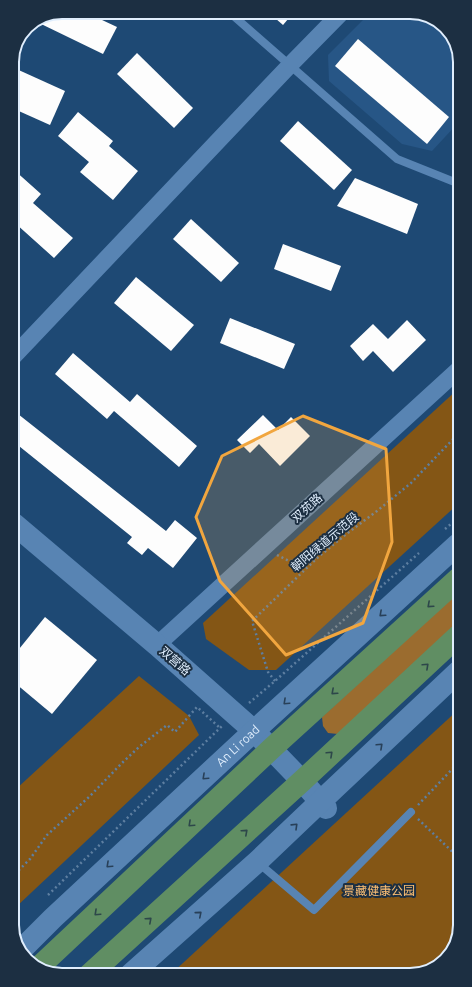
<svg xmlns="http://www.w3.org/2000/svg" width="472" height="987" font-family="Ubuntu,'Noto Sans SC',sans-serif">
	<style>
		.built { fill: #275686 }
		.green { fill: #845615 }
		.forest { fill: #9b6c2f }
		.building { fill: #fdfdfd }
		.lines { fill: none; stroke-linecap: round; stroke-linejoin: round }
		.path { stroke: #5e7fa1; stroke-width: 2.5; stroke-dasharray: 2 3; stroke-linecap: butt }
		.lane { stroke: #5884b3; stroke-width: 8 }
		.street { stroke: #5884b3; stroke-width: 17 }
		.secondary { stroke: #5884b3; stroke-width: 22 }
		.primary { stroke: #608e63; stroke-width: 22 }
		.oneway { stroke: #2d474a }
		.oneway2 { stroke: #284059 }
		.marked { fill: #f1a63f; fill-opacity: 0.2; stroke: #f1a63f; stroke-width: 3; stroke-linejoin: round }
		.labels { text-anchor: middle; stroke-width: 4; stroke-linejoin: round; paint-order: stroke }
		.street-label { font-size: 12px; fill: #e0eefd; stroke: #1c2f42 }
		.park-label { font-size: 12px; fill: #fcbf74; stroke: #1c2f42 }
		.rim { fill: none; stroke: #e0eefd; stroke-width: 2 }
	</style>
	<rect width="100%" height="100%" fill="#1e4974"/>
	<!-- built -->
	<polygon class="built" points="371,12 413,12 440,22 456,43 457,124 432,151 402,144 329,81 328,55"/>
	<!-- green -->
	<g class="green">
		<polygon points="458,389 458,504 276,670 249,670 206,639 203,623"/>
		<polygon points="139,676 189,716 199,735 16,907 15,790"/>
		<polygon points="459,709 460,925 451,953 429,971 171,974"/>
	</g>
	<!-- forest -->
	<polygon class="forest" points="459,591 459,623 338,734 328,733 323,726 322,717"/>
	<!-- building -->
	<g class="building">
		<polygon points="62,12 85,12 117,27 103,54 37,22"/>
		<polygon points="268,12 294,12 283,25"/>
		<polygon points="358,39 449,117 427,144 335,66"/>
		<polygon points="137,53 193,108 174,128 117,74"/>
		<polygon points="12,67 65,91 50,125 12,108"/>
		<polygon points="78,112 113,141 109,146 138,171 113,200 80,172 89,162 58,136"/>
		<polygon points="298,121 352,170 334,190 280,141"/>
		<polygon points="13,169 41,194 33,203 73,238 54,258 15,223 19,218 13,212"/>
		<polygon points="355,178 418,204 407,234 337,206"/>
		<polygon points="191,219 239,263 221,282 173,239"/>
		<polygon points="283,244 341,266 331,291 274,269"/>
		<polygon points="136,277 194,325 171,351 114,303"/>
		<polygon points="230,318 295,344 284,369 220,343"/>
		<polygon points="407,320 426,340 393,372 373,351 363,361 350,346 373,324 388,339"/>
		<polygon points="73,353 130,402 137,394 197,446 179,467 114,411 107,419 55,374"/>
		<polygon points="18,414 166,531 175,520 197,538 173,568 148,548 142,555 127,543 132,537 14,442 14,419"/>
		<polygon points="263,415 278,430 291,417 310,436 280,466 259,444 250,453 237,440"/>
		<polygon points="45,617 97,660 52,714 15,683 15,654"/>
	</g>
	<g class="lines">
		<!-- path -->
		<g class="path">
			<polyline points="445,529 458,518"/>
			<polyline points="277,555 289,561 316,559"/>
			<polyline points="275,681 268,672 252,621 316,559 345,535 377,511 411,483 458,434"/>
			<polyline points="249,703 275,681 419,553"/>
			<polyline points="418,805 459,762"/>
			<polyline points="418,819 460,859"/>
			<polyline points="15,874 30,859 47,835 89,797 122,763 139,747 167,725 175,732 197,707 220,728"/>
			<polyline points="48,895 222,726"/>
		</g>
		<!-- lane -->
		<g class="lane">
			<polyline points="229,12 397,159 457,183"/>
			<polyline points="259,862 262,866 314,910 411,812"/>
		</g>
		<!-- street -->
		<g class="street">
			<polyline points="13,357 290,65 342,12"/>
			<polyline points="157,645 458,370"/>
		</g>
		<!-- secondary -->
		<g class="secondary">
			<polyline points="14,524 157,645 254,731 302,781 326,808"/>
			<path id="s1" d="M21 950 53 918 254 731 458 544"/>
			<polyline points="131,974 258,861 321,801 459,671"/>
		</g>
		<!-- primary -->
		<g class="primary">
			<polyline points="39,967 271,749 459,578"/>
			<polyline points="89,975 302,781 459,635"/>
		</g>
	</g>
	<!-- one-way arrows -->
	<defs><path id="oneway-chevron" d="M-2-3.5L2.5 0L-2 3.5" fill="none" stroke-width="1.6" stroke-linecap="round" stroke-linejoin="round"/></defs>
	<g class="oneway">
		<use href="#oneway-chevron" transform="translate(430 605) rotate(138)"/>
		<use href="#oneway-chevron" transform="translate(426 666) rotate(-43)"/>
		<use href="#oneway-chevron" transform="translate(334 692) rotate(138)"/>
		<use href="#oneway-chevron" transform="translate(330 754) rotate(-43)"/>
		<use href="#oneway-chevron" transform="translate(191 824) rotate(137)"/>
		<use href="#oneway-chevron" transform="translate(245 832) rotate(-42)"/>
		<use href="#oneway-chevron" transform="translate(97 913) rotate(137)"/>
		<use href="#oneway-chevron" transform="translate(149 920) rotate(-42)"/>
	</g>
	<g class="oneway2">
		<use href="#oneway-chevron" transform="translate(382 614) rotate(138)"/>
		<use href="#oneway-chevron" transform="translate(286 702) rotate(137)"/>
		<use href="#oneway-chevron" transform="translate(380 746) rotate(-43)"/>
		<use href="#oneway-chevron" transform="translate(205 777) rotate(137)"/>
		<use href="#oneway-chevron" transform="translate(295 826) rotate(-44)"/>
		<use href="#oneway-chevron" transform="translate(109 865) rotate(137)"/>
		<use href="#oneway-chevron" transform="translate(199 914) rotate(-41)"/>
	</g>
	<!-- marked area -->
	<path class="marked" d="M303 416 386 449 392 542 363 623 286 655 220 581 196 517 222 456Z"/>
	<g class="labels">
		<!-- street labels -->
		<g class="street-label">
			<text transform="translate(307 508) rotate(-42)" y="4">双苑路</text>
			<text transform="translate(325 542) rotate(-40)" y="4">朝阳绿道示范段</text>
			<text transform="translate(175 661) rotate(41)" y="4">双营路</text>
			<text dy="4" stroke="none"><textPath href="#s1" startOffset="298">An Li road</textPath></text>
		</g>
		<!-- park labels -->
		<g class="park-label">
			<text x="379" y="895">景藏健康公园</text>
		</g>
	</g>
	<!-- crop -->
	<path d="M0 0H472V987H0ZM62 19H410A43 43 0 0 1 453 62V925A43 43 0 0 1 410 968H62A43 43 0 0 1 19 925V62A43 43 0 0 1 62 19Z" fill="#1c2f42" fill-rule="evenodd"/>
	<path class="rim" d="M62 19H410A43 43 0 0 1 453 62V925A43 43 0 0 1 410 968H62A43 43 0 0 1 19 925V62A43 43 0 0 1 62 19Z"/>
</svg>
